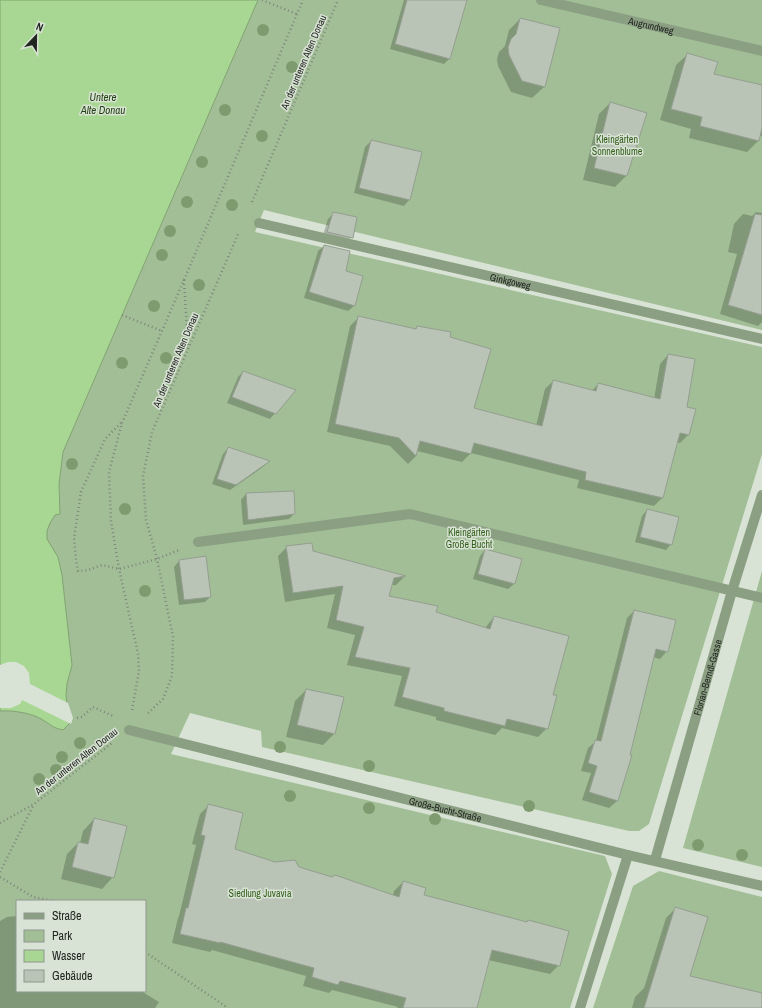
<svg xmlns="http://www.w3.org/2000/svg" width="762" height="1008" font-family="'Archivo Narrow',sans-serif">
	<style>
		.green { fill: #a2be96; fill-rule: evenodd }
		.water { fill: #a8d793; stroke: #80a271 }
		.pier { fill: #d9e3d5 }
		.shadow { fill: #0003 }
		.building { fill: #bac4b6; stroke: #949e90 }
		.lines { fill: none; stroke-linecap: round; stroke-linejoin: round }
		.path { stroke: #7f867c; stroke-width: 2.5; stroke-dasharray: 1 3; stroke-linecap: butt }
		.service { stroke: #8b9f83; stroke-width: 10 }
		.minor { stroke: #8b9f83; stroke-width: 10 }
		.tree { fill: #7e9a6f }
		.labels { text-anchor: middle; stroke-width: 3; stroke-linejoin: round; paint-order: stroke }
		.street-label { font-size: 10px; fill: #222621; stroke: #d9e3d5 }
		.park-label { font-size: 10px; fill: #335e1b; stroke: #d9e3d5 }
		.water-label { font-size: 11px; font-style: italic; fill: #224012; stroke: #d9e3d5 }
	</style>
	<rect width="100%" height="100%" fill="#d9e3d5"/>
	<!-- green -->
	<g class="green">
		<path d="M258 0H762V330L264 210 255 232 762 347V454L649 824 639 831H629L262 747 261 731 190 713 171 754 605 856 612 874 570 1008H0V711C13 710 32 713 43 720 51 725 53 728 63 730L70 723 66 696 67 684 72 665 62 575 58 557 47 540V531L50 523 55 515 60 514 59 484 63 452ZM17 901H145V991H17Z"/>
		<polygon points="762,571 762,867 683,848"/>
		<polygon points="659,871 762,897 762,1008 593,1008 633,886"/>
	</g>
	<!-- water -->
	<path class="water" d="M0 0H258L63 452 59 484 60 514 55 515 50 523 47 531V539L58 557 62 575 72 665 67 684 66 696 70 723 63 730C53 728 51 725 43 720 32 713 13 710 0 711Z"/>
	<!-- pier -->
	<polygon class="pier" points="8,662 16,662 24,666 29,673 30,684 68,703 73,718 71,724 22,700 20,704 11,708 0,708 0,665"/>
	<!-- shadow -->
	<g class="shadow">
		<polygon points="404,0 458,0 465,2 449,59 444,64 390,49"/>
		<polygon points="520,19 558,28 544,87 532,98 511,92 498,66 497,59 499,52 505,46 509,30"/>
		<polygon points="688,54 713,75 762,86 762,136 759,136 758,141 747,152 689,138 691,129 660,120 676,65"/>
		<polygon points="610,103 626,176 615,187 583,180 599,114"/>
		<polygon points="371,141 421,153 409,200 404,206 354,193 365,147"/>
		<polygon points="756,212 762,213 762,322 758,326 720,314 737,254 728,252 734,224 743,214 752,216"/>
		<polygon points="334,213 352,237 346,243 322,238 328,219"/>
		<polygon points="324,246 345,272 354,306 348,311 304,298 318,251"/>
		<polygon points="359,317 414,330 417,327 449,338 473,409 536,426 545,389 553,381 592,391 598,384 654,399 660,364 668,355 686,407 695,410 688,435 680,443 676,442 662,498 654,506 577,488 579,480 471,453 462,462 417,451 416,456 408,464 390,446 327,432 350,326"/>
		<polygon points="243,372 275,413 270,419 227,403 238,377"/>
		<polygon points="228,448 268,462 263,467 230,490 212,484 223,454"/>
		<polygon points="246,494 294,514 289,519 243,525 241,500"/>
		<polygon points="647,510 671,544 666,550 635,542 642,516"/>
		<polygon points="287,547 312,552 404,577 396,585 391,585 388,597 435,613 485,628 494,617 552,695 547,728 538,737 502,728 495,735 436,720 436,717 394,706 402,676 347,665 355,635 327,628 335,594 285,602 278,556"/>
		<polygon points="485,550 514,584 508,589 473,579 480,556"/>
		<polygon points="179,561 210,597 205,602 179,605 174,567"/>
		<polygon points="634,611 667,651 660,659 653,657 617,801 609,808 582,800 591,773 581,771 588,748 596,741 627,618"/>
		<polygon points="306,690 342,698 334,734 323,745 286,737 295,701"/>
		<polygon points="209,805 233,850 393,896 394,891 403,882 423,896 559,965 550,974 488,960 476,1008 397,1008 398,1007 332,990 329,993 303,986 306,976 212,950 210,952 172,943 178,918 179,916 196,845 192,844 200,814"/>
		<polygon points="94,819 113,877 102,889 61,879 67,854 78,843 80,843 83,831"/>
		<polygon points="676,908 689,976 762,994 762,1008 632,1008 635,997 644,988 666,918"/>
		<polygon points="17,916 17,991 141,991 159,1002 155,1008 0,1008 0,921 7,917"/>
	</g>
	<!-- building -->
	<g class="building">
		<polygon points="407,0 467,0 450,59 395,44"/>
		<polygon points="520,18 560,28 545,87 522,81 509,55 508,47 511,39 516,34"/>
		<polygon points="687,53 718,62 714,74 762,85 762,128 759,141 700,126 702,117 671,109"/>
		<polygon points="610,102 647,113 627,176 594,168"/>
		<polygon points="371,140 422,152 410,200 359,188"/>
		<polygon points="333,212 357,217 353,238 327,232"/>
		<polygon points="755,214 762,215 762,315 728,305"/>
		<polygon points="324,245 350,251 346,271 363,276 355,306 309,292"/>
		<polygon points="358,316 416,329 417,326 451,332 450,337 491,349 474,408 542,426 553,380 596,391 598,383 660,399 668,354 695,359 687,407 696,409 689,435 680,433 663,498 585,480 586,472 474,443 471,454 420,441 416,456 399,438 335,424"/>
		<polygon points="243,371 296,390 276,414 232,397"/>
		<polygon points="228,447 270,461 236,485 217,479"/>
		<polygon points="294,491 295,514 248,520 246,493"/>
		<polygon points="647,509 679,517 672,545 640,537"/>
		<polygon points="312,543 313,551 406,576 394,578 389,596 438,606 436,612 490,629 494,616 569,636 553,695 557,695 548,729 507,719 505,726 444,711 444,708 402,697 410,668 355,657 364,627 336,620 343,586 293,593 286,546"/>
		<polygon points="485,549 522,559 515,584 478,574"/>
		<polygon points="206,556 211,597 184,600 179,560"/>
		<polygon points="634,610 676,620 668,652 656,649 630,755 632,755 618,801 589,792 597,766 588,763 595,740 601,741"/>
		<polygon points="306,689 344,697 335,734 297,725"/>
		<polygon points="208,804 243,813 235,849 275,862 295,860 299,867 332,877 335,875 399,897 403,881 426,888 424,895 527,922 528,920 569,931 560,966 492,950 477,1008 403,1008 406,998 340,981 338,985 312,977 314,968 220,942 220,943 180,934 186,908 188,908 205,836 201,835"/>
		<polygon points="94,818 127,826 114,878 72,867 78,842 88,844"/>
		<polygon points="675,907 708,917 690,976 762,993 762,1008 644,1008"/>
	</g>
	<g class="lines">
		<!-- path -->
		<g class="path">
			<polyline points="262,0 297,14"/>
			<polyline points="252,202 338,0"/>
			<polyline points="184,280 188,347"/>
			<polyline points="122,315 162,331"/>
			<polyline points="121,423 105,439 81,492 74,538 76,560 78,571 88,570 102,565 119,569 157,559 179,550"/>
			<polyline points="132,710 139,671 138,654 119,569 111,521 109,472 122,423 184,280 303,0"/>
			<polyline points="148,713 163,699 172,676 173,637 157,559 146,520 143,476 152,432 239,232"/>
			<polyline points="77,718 82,717 93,707 113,716"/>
			<polyline points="0,823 34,804 112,743"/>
			<polyline points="0,872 34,804"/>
			<polyline points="0,877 33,897 53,901"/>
			<polyline points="145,952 228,1008"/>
		</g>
		<!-- service -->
		<g class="service">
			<path id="s1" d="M541 0 762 51"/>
			<path id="s2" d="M259 223 762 339"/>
			<polyline points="198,542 410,514 762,598"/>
			<path id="s3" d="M655 860 732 591 762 495"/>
			<polyline points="580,1008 628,855"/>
		</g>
		<!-- minor -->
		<path class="minor" id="s4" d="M129 730 628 855 762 886"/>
	</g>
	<!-- trees -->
	<g class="tree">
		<circle cx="263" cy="30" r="6"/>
		<circle cx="292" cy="67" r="6"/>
		<circle cx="225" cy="110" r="6"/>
		<circle cx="262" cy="136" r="6"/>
		<circle cx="202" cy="162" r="6"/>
		<circle cx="187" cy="202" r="6"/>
		<circle cx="232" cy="205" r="6"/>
		<circle cx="170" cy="231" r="6"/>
		<circle cx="162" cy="255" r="6"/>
		<circle cx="199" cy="285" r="6"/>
		<circle cx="154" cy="306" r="6"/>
		<circle cx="166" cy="358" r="6"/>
		<circle cx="122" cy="363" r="6"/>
		<circle cx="72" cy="464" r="6"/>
		<circle cx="125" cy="509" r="6"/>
		<circle cx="145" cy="591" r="6"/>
		<circle cx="80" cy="743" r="6"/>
		<circle cx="280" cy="747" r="6"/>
		<circle cx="62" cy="757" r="6"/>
		<circle cx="369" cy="766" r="6"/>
		<circle cx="56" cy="770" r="6"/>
		<circle cx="39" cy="779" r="6"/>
		<circle cx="290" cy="796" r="6"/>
		<circle cx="529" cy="806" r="6"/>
		<circle cx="369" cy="808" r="6"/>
		<circle cx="435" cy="819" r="6"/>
		<circle cx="698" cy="845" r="6"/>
		<circle cx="742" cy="855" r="6"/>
	</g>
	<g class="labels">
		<!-- street labels -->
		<g class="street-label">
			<text dy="4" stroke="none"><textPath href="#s1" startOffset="113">Augrundweg</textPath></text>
			<text transform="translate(303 62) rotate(-67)" y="4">An der unteren Alten Donau</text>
			<text dy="4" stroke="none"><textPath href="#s2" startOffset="258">Ginkgoweg</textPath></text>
			<text transform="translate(175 360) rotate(-67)" y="4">An der unteren Alten Donau</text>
			<text dy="4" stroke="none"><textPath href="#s3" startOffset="190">Florian-Berndl-Gasse</textPath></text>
			<text transform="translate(76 761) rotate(-38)" y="4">An der unteren Alten Donau</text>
			<text dy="4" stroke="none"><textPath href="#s4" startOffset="326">Große-Bucht-Straße</textPath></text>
		</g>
		<!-- park labels -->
		<g class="park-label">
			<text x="617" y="143">Kleingärten<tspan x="617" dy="12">Sonnenblume</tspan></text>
			<text x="469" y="536">Kleingärten<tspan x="469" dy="12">Große Bucht</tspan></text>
			<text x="260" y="897">Siedlung Juvavia</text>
		</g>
		<!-- water labels -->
		<g class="water-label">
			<text x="103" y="101">Untere<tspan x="103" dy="13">Alte Donau</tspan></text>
		</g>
	</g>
	<!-- legend -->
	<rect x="16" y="900" width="130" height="92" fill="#d9e3d5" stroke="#90978d"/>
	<rect x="24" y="913" width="20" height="6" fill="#8b9f83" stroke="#90978d"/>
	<text x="52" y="920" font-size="12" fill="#222621">Straße</text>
	<rect x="24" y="930" width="20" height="12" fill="#a2be96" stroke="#90978d"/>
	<text x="52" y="940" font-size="12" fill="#222621">Park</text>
	<rect x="24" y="950" width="20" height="12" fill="#a8d793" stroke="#90978d"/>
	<text x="52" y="960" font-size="12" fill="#222621">Wasser</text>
	<rect x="24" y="970" width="20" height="12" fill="#bac4b6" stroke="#90978d"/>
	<text x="52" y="980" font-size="12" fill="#222621">Gebäude</text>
	<!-- north arrow -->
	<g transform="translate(36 36) rotate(22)" stroke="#d9e3d5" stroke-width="3" paint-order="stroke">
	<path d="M0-3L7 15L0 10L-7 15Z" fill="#222621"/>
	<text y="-6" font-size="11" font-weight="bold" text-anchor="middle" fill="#222621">N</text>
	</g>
</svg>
